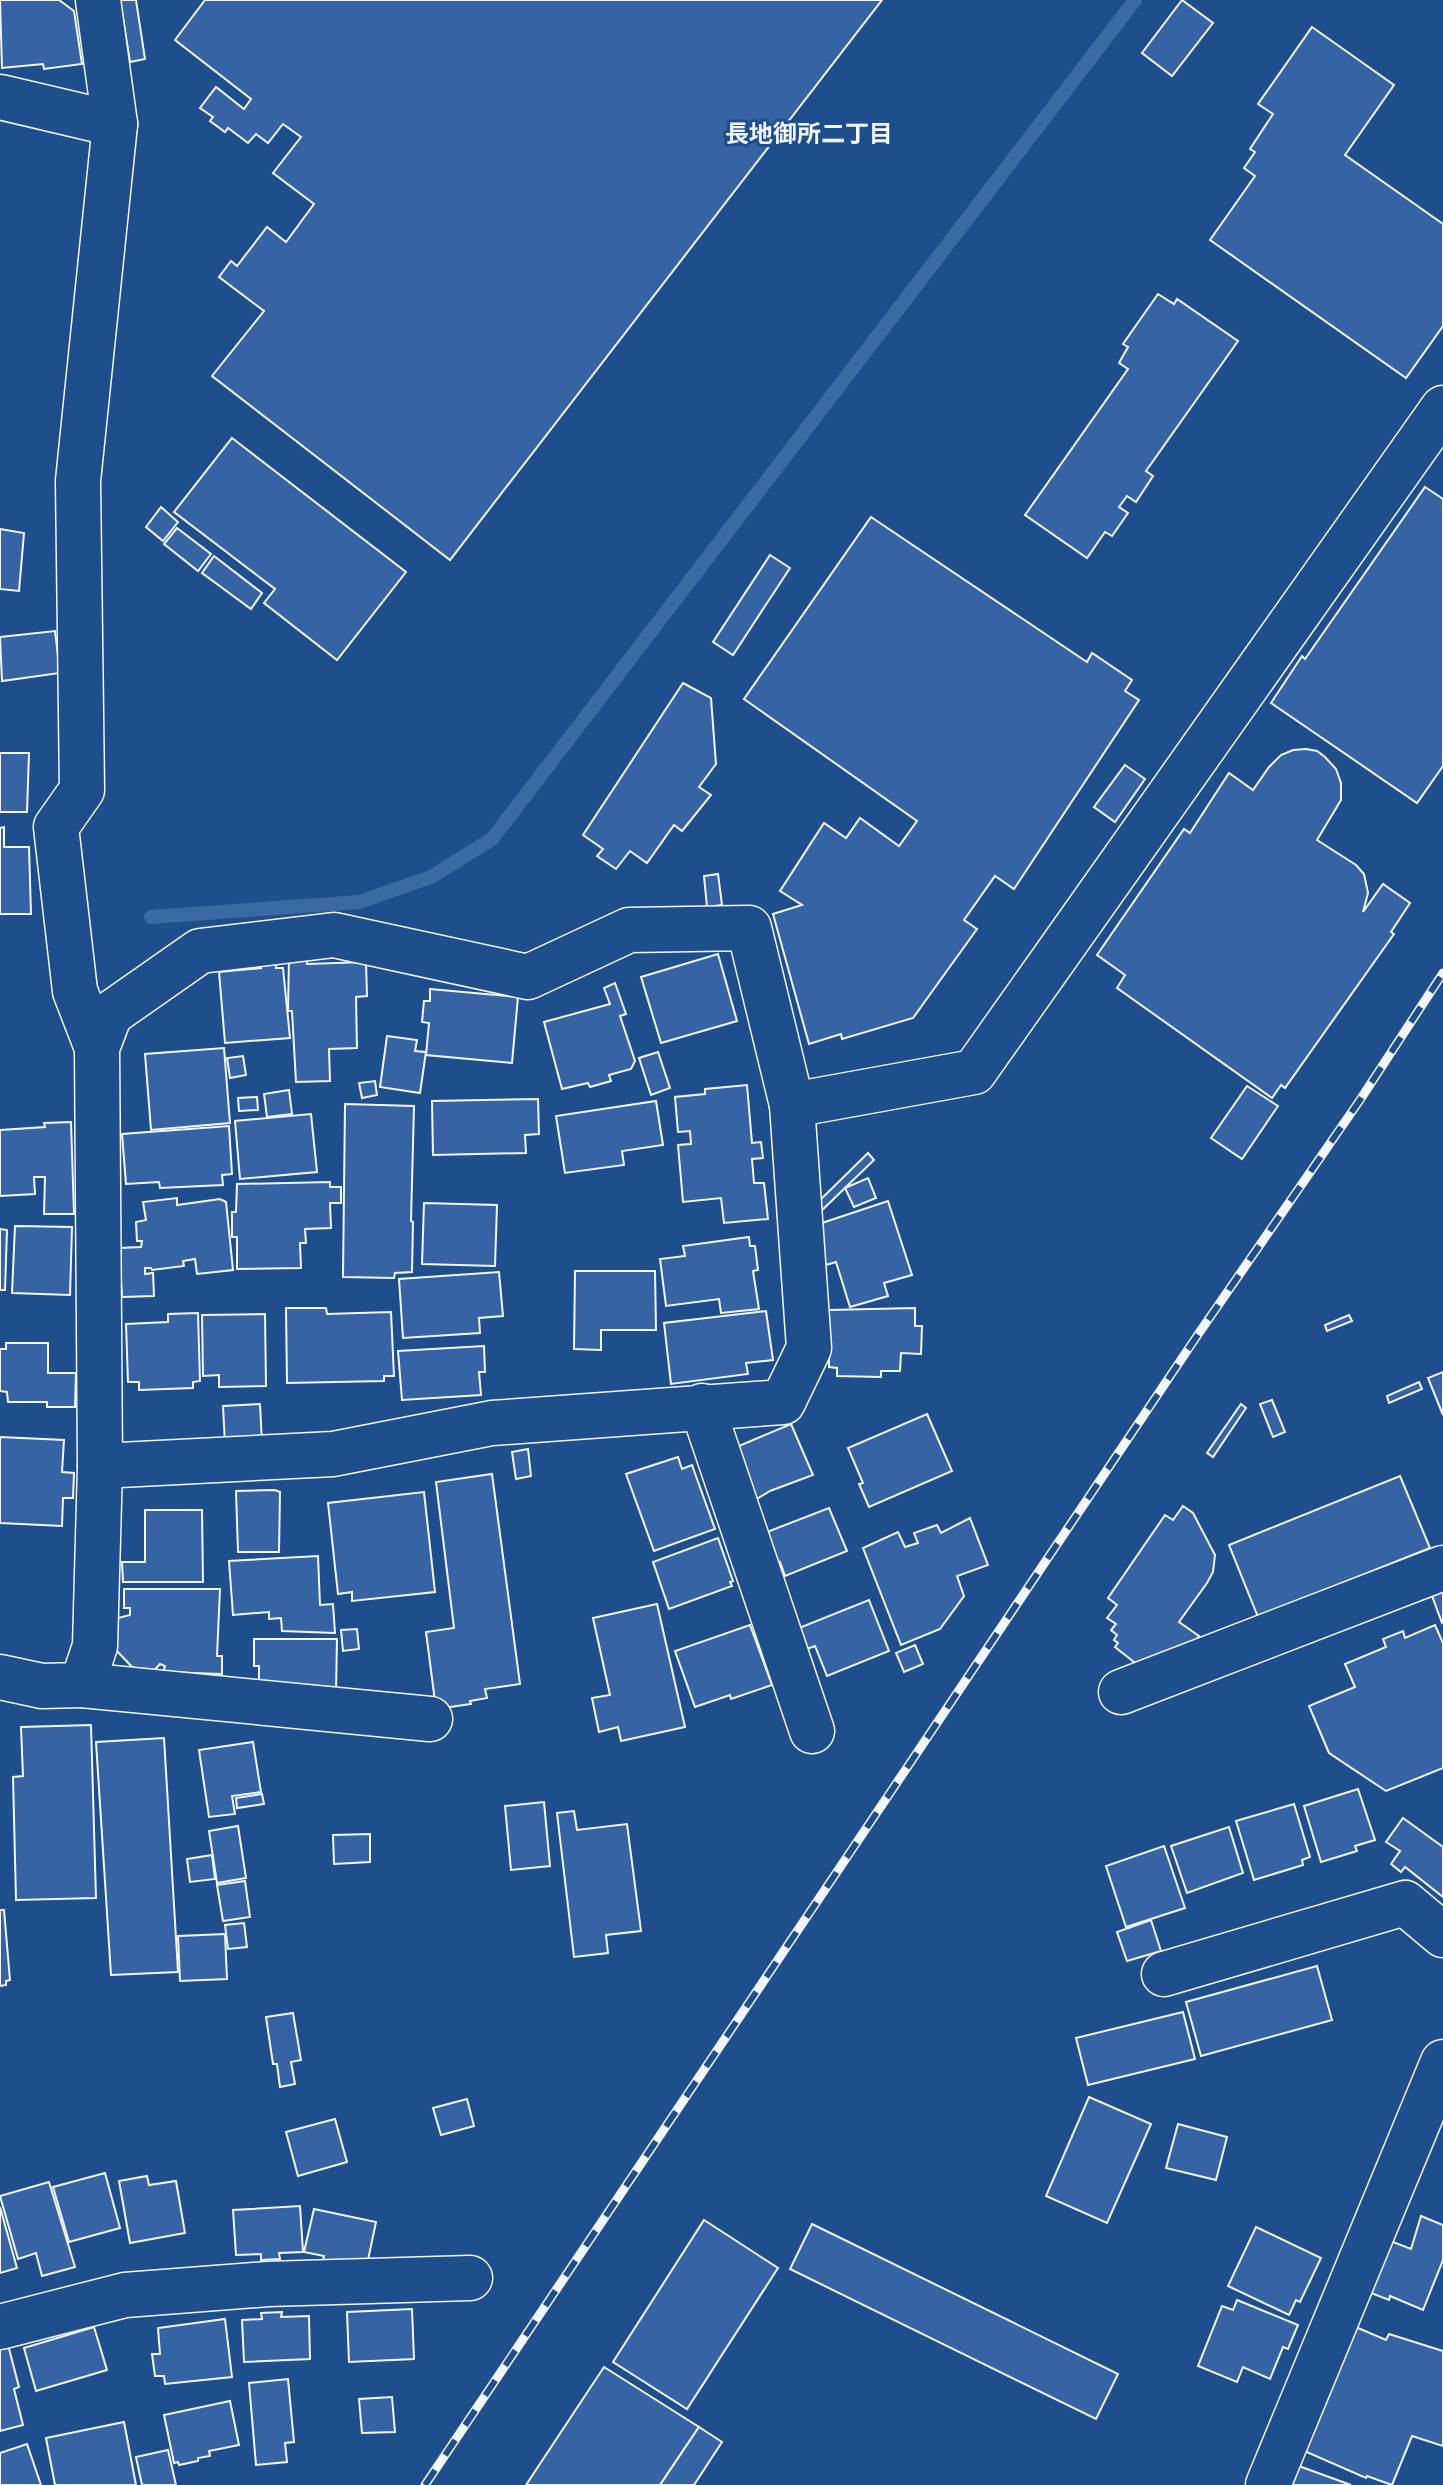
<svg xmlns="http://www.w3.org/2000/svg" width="1443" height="2485" font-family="'Crimson Pro','Noto Sans JP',serif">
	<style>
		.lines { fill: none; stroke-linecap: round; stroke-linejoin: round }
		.stream { stroke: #3b69a3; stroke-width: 14 }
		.building { fill: #3563a3; stroke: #f2f6ff; stroke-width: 2 }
		.minor-casing { stroke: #f2f6ff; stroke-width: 47 }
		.minor { stroke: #1f4e8c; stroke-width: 44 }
		.rail-casing { stroke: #f2f6ff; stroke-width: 9 }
		.rail { stroke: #1f4e8c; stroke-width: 6; stroke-dasharray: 18; stroke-linecap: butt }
		.labels { text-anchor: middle; stroke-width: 6; stroke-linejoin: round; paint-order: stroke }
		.neighbourhood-label { font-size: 24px; font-weight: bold; fill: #f2f6ff; stroke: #1f4e8c }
	</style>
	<rect width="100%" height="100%" fill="#1f4e8c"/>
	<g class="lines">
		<!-- stream -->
		<polyline class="stream" points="151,917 359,902 431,877 492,839 1135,0"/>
	</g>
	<!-- building -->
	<g class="building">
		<polygon points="0,0 59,0 74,11 82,64 44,69 43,64 2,68"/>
		<polygon points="120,0 136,0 145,59 130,62"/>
		<polygon points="205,0 882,0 450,560 212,376 264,311 219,277 231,261 237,266 267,227 286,242 314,204 273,173 301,137 283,124 268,143 256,134 248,143 228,128 225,132 210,121 213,117 200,108 216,87 244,109 251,99 175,40"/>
		<polygon points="1182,0 1213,23 1172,76 1142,53"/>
		<polygon points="1312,27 1394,85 1345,155 1443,224 1443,326 1406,378 1210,240 1255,176 1244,168 1255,152 1250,149 1273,114 1258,104"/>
		<polygon points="1158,294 1174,304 1177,299 1238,341 1146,471 1153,476 1136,502 1127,496 1119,507 1128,513 1112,536 1105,532 1087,558 1025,515 1128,369 1119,363 1128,347 1123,344"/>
		<polygon points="232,438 406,572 337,660 264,603 275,589 174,512"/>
		<polygon points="1425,487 1443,499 1443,766 1417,803 1271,703 1302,656 1305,659"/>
		<polygon points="161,507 178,522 163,541 146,527"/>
		<polygon points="871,517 1087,662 1092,653 1132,680 1125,691 1139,700 1014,889 995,876 964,920 977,929 913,1018 842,1039 841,1034 809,1044 773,914 802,905 780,891 824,823 846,838 860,818 899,846 917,821 744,699"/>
		<polygon points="177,528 211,554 198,571 164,544"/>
		<polygon points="0,529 24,533 19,591 0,589"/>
		<polygon points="770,555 790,568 733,655 713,642"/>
		<polygon points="214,556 262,593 251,609 202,573"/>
		<polygon points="55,631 60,673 2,681 0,637"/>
		<polygon points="683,683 711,698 716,764 699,787 711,795 682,831 674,825 647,863 630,851 616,869 597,856 603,849 583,835"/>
		<polygon points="1306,749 1317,751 1325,757 1336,769 1341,783 1341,800 1317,840 1356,865 1364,874 1368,893 1363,912 1383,884 1410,903 1391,932 1394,934 1285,1088 1281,1085 1272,1098 1117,988 1125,975 1097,955 1184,829 1190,833 1229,773 1253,790 1269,767 1281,755 1293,750"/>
		<polygon points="0,753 29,753 27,812 0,812"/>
		<polygon points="1125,765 1145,779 1115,822 1094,807"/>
		<polygon points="4,827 4,847 29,847 31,914 0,914 0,828"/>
		<polygon points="718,874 722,905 707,907 704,876"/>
		<polygon points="718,954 737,1021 661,1043 641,977"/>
		<polygon points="306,956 307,964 366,962 367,996 356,997 357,1048 329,1049 330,1081 296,1082 292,1011 288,1011 289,957"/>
		<polygon points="276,961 276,968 283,968 290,1038 225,1043 219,972 261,968 260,963"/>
		<polygon points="615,983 626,1014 620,1016 635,1061 631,1069 609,1075 611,1081 590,1087 588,1083 562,1089 544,1022 610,1004 604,988"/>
		<polygon points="430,989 518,997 512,1063 426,1055 429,1023 422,1022 424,1001 430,1001"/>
		<polygon points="387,1036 417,1040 415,1051 426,1052 420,1093 380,1087"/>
		<polygon points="224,1048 230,1123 151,1130 145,1054"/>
		<polygon points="658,1052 670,1088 651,1095 639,1058"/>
		<polygon points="243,1056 246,1075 230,1078 227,1058"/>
		<polygon points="375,1081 377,1095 362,1098 359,1083"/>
		<polygon points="747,1085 752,1143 761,1142 763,1158 752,1159 754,1183 764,1183 768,1219 724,1223 721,1198 683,1202 678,1145 691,1144 690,1131 678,1132 675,1097 705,1094 705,1089"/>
		<polygon points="1247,1086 1278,1106 1242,1159 1211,1138"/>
		<polygon points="289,1090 292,1114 267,1117 264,1094"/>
		<polygon points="257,1097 258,1110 239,1111 238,1098"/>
		<polygon points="538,1099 539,1134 525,1135 526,1153 433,1155 432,1101"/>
		<polygon points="656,1101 663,1145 622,1151 624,1165 565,1173 556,1116"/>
		<polygon points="345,1104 414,1106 411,1221 413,1222 412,1272 395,1273 394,1278 343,1277"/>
		<polygon points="311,1114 317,1172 240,1179 235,1121"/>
		<polygon points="71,1122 74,1214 44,1214 45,1177 34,1177 35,1194 0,1196 0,1130 45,1127 44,1123"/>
		<polygon points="229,1126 232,1174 222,1175 223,1185 160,1188 159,1182 126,1184 122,1134"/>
		<polygon points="868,1153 874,1160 818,1214 812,1208"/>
		<polygon points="868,1178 876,1198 854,1207 845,1188"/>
		<polygon points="330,1182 330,1187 341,1187 341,1203 330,1203 331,1228 305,1229 306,1243 300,1243 301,1268 237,1269 237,1237 232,1237 232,1212 236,1212 237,1184"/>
		<polygon points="177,1198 177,1205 220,1199 226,1202 233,1270 197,1274 195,1259 183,1261 184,1266 152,1270 151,1268 145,1268 145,1274 153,1273 154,1296 122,1297 119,1248 141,1247 142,1241 137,1241 136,1222 146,1220 143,1202"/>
		<polygon points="888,1201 912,1275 884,1283 888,1296 850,1307 836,1262 826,1265 813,1226"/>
		<polygon points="424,1203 497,1205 495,1266 422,1264"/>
		<polygon points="15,1226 72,1227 70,1295 12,1293"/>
		<polygon points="0,1229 7,1230 5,1290 0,1290"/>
		<polygon points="749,1237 750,1246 755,1246 758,1270 753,1271 759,1309 721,1313 719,1299 666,1306 660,1259 685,1256 683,1246"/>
		<polygon points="575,1271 655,1271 656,1330 601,1330 601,1350 574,1349"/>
		<polygon points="499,1272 503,1316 479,1318 480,1333 403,1338 399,1279"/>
		<polygon points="286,1308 326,1308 327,1314 391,1312 394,1376 384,1376 384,1381 287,1383"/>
		<polygon points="915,1308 915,1326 922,1326 921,1354 901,1353 900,1371 881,1371 881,1377 837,1376 837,1368 829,1367 829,1310"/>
		<polygon points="766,1311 773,1360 746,1363 748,1374 671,1384 664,1323"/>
		<polygon points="198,1313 200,1381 193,1382 193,1388 139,1390 139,1382 128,1382 126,1324 168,1322 168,1314"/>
		<polygon points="265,1314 266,1386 219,1387 219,1375 203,1376 202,1315"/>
		<polygon points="1349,1315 1352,1321 1327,1331 1325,1325"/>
		<polygon points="6,1343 48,1343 48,1373 76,1373 75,1407 47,1407 47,1402 8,1402 7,1392 0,1391 0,1349 6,1349"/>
		<polygon points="484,1346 485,1372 479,1372 481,1395 402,1400 398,1351"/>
		<polygon points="1443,1372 1443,1415 1428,1378"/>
		<polygon points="1419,1382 1422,1389 1389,1403 1387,1396"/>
		<polygon points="1272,1400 1285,1432 1273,1437 1260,1404"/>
		<polygon points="260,1404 262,1443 225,1444 223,1406"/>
		<polygon points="1241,1404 1246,1408 1213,1457 1207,1453"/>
		<polygon points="927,1414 952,1471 869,1507 859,1484 863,1483 848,1448"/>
		<polygon points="791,1424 813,1475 770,1491 750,1503 727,1451"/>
		<polygon points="0,1437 64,1440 62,1472 74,1473 73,1498 63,1498 62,1526 0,1523"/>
		<polygon points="528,1449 531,1476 516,1479 512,1452"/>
		<polygon points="678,1457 682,1469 692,1465 715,1529 654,1551 626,1474"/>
		<polygon points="492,1474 520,1684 485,1689 487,1698 470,1701 471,1704 436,1709 426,1632 454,1628 436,1482"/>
		<polygon points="1400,1476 1430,1548 1258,1617 1229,1545"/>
		<polygon points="275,1490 280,1492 279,1552 238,1552 236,1491"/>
		<polygon points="424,1492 435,1592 352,1601 352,1592 338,1594 328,1503"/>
		<polygon points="1183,1506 1193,1513 1215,1555 1213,1572 1207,1583 1179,1622 1199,1636 1186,1653 1139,1666 1115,1647 1118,1643 1114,1640 1117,1635 1111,1630 1116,1624 1107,1618 1117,1605 1108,1598 1165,1515 1173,1520"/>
		<polygon points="829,1508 847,1551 785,1576 780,1562 774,1565 766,1544 771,1542 767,1532"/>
		<polygon points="145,1510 202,1510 203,1582 123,1582 122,1562 145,1562"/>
		<polygon points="970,1518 988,1565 957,1576 964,1596 940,1629 901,1645 863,1548 898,1532 905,1547 918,1543 914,1533 937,1525 941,1533"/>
		<polygon points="718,1538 733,1581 730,1582 732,1586 669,1609 653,1562"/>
		<polygon points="318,1556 320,1605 333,1604 335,1633 282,1631 281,1618 269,1619 269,1612 233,1615 229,1561"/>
		<polygon points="124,1589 220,1589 217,1656 222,1656 222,1674 163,1672 165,1666 160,1664 150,1675 138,1673 114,1648 114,1629 118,1618 130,1615 130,1608 124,1608"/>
		<polygon points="1443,1591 1443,1622 1442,1623 1431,1593"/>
		<polygon points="869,1600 889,1651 827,1676 815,1646 807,1649 799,1628"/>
		<polygon points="657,1604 685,1727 621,1741 618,1727 599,1732 592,1698 610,1695 593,1618"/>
		<polygon points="750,1625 772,1685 731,1699 730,1695 695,1707 675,1651"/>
		<polygon points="1435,1625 1443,1643 1443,1768 1386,1791 1329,1753 1309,1706 1355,1687 1345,1664 1386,1647 1383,1639 1403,1631 1405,1638"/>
		<polygon points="357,1629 359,1649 343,1651 341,1630"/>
		<polygon points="254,1639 337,1639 336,1693 259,1692 259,1666 254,1666"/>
		<polygon points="915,1645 923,1664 904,1672 896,1653"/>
		<polygon points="91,1725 96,1898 16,1900 13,1777 23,1776 21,1727"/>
		<polygon points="164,1738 178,1972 111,1975 96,1742"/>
		<polygon points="253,1742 261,1792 232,1796 235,1814 209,1817 199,1750"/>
		<polygon points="1358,1789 1375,1840 1355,1846 1357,1851 1321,1862 1304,1806"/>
		<polygon points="262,1794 264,1804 237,1808 236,1798"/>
		<polygon points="544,1802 550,1866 511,1870 505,1806"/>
		<polygon points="1294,1804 1310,1857 1302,1860 1303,1865 1254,1880 1236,1821"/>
		<polygon points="574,1811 577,1830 627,1824 641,1931 606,1935 608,1953 574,1957 557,1813"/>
		<polygon points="1403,1818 1443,1847 1443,1897 1405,1867 1401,1872 1391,1864 1400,1851 1386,1842"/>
		<polygon points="238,1826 246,1878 217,1883 209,1831"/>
		<polygon points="1229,1827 1243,1873 1187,1893 1171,1846"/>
		<polygon points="370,1834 370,1862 334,1864 333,1835"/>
		<polygon points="1164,1846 1185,1908 1126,1927 1106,1866"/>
		<polygon points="212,1855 215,1879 190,1882 187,1859"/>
		<polygon points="245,1881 250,1917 223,1921 217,1885"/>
		<polygon points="0,1910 4,1910 10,1980 6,1981 6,1985 0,1986"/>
		<polygon points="1151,1920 1161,1951 1127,1961 1117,1932"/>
		<polygon points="244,1923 247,1947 228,1949 225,1925"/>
		<polygon points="225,1934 227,1979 180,1981 178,1936"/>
		<polygon points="1317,1966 1332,2020 1201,2056 1186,2002"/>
		<polygon points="1183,2012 1195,2059 1088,2085 1076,2038"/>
		<polygon points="293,2013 301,2060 291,2062 295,2084 280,2087 277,2064 273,2064 266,2017"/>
		<polygon points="1089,2097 1151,2124 1107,2223 1046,2196"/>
		<polygon points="467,2099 474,2126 441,2135 433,2108"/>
		<polygon points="335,2119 347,2162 298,2176 286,2132"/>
		<polygon points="1178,2124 1227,2137 1216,2180 1166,2168"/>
		<polygon points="105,2173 120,2228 69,2242 53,2187"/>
		<polygon points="147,2176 149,2185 176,2181 185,2233 130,2243 119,2181"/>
		<polygon points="49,2182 75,2267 42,2276 36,2253 18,2259 0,2196"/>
		<polygon points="300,2206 303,2252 279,2253 280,2259 261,2260 261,2254 236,2255 233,2210"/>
		<polygon points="0,2207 17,2268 0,2273"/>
		<polygon points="314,2209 376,2222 367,2265 322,2264 324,2256 304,2252"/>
		<polygon points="1421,2216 1443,2225 1443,2260 1423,2310 1390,2296 1389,2300 1371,2293 1373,2289 1369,2287 1388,2240 1411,2249"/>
		<polygon points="704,2220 778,2268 687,2409 613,2362"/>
		<polygon points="812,2224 1118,2374 1096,2419 790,2269"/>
		<polygon points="1256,2227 1321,2258 1300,2302 1296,2300 1289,2315 1228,2286"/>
		<polygon points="1237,2300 1298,2325 1288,2349 1283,2347 1270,2379 1243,2367 1237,2382 1198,2366 1222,2306 1233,2310"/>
		<polygon points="412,2309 414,2359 349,2362 347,2312"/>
		<polygon points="282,2312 281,2317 309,2316 310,2359 244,2362 242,2320 262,2319 261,2313"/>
		<polygon points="225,2319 232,2377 165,2384 164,2376 155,2376 152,2354 160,2354 158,2328"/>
		<polygon points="1351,2325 1386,2340 1389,2334 1443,2351 1443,2446 1412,2436 1392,2485 1367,2476 1366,2478 1302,2450"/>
		<polygon points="94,2327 107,2370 36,2391 24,2348"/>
		<polygon points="7,2341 19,2387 14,2389 23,2425 0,2431 0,2343"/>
		<polygon points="604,2367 699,2427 660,2485 526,2485"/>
		<polygon points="288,2379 294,2442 285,2443 287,2462 256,2465 249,2383"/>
		<polygon points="392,2397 395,2432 362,2433 359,2399"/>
		<polygon points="230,2401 239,2445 209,2451 210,2456 198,2458 198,2461 179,2465 178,2462 174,2463 164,2415"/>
		<polygon points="124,2422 136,2485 55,2485 46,2438"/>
		<polygon points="699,2427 722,2442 694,2485 660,2485"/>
		<polygon points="27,2444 41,2485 0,2485 0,2453"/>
		<polygon points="168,2450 176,2485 142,2485 136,2457"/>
		<polygon points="1296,2465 1351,2485 1289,2485"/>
	</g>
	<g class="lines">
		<defs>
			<g id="minor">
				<polyline points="0,97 115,124 98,0"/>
				<polyline points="97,1048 75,991 56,827 82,790 78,481 115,124"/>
				<polyline points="702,1406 812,1731"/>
				<polyline points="100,1466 333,1454 492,1423 783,1402 809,1348 792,1105 974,1072 1443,408"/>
				<polyline points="0,1677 42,1686 82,1685 95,1646 100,1466 97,1048 110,1014 200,951 334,935 528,977 629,930 749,928 792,1105"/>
				<polyline points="82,1685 430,1719"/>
				<polyline points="1121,1692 1443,1568"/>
				<polyline points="1164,1974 1405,1903 1443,1935"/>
				<polyline points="0,2327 125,2295 268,2284 470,2278"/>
				<polyline points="1268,2485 1443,2062"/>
			</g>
		</defs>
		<!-- minor casing -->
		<use href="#minor" class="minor-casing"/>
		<!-- minor -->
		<use href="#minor" class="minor"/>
		<defs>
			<polyline id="rail" points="425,2485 1199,1333 1360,1100 1443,973"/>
		</defs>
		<!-- rail casing -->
		<use href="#rail" class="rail-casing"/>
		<!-- rail -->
		<use href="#rail" class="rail"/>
	</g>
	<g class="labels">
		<!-- neighbourhood labels -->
		<g class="neighbourhood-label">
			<text x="809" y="142">長地御所二丁目</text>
		</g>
	</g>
</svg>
